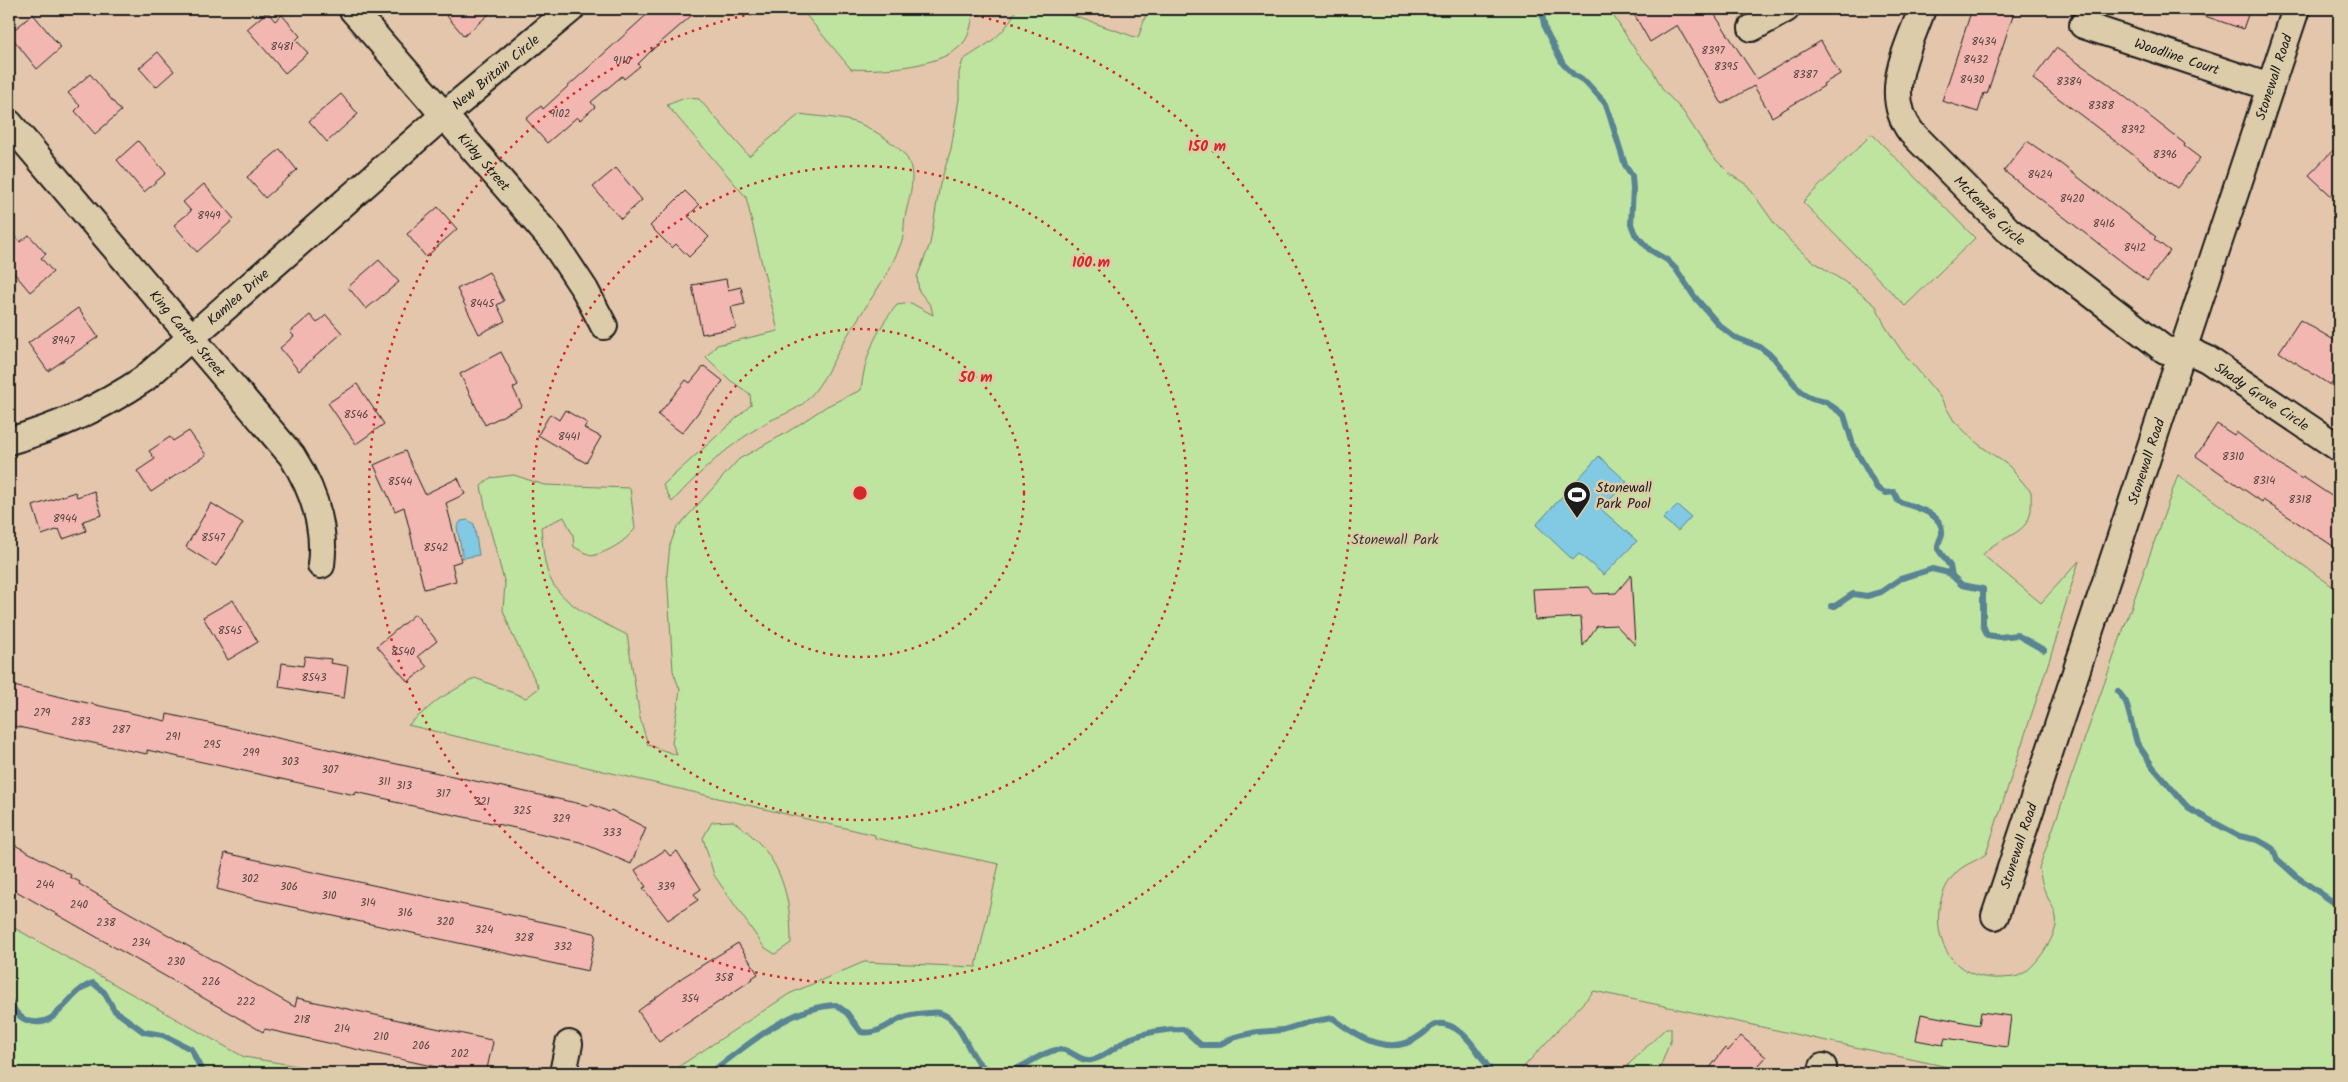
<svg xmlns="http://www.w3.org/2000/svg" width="2348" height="1082" font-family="Kalam,sans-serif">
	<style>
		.green { fill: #bfe49f; stroke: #6e805e }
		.water { fill: #82c9e3; stroke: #598493 }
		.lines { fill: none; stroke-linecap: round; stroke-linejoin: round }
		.stream { stroke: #598493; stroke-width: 6 }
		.building { fill: #f2b7b1; stroke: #1c1c1c }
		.minor-casing { stroke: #1c1c1c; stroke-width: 30 }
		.minor { stroke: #dca; stroke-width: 26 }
		.ring { fill: none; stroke: #d62828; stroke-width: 2.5; stroke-dasharray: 2.5 5 }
		.labels { text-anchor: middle; stroke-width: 5; stroke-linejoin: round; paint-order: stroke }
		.number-label { font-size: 11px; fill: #524341 }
		.street-label { font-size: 14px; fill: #1c1c1c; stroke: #dca }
		.poi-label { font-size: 14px; fill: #1c1c1c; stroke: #dca; text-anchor: start }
		.park-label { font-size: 14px; fill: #343a30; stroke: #dca }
		.centre { fill: #d62828; stroke: #dca; stroke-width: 2.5 }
		.ring-label { font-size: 15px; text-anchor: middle; font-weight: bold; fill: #d62828; stroke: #dca; stroke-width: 5; stroke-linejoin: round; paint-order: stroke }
	</style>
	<rect width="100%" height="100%" fill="#e3c6ac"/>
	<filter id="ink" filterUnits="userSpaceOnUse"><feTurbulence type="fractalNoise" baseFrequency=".02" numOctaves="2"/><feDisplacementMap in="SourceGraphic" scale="10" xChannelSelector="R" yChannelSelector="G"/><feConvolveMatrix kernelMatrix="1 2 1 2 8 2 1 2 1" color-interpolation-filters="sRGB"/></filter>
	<g filter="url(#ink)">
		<!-- green -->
		<g class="green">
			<path d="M801 9H974C972 19 971 33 964 42 945 67 881 71 851 69Z"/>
			<path d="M1016 9H1053L1138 38 1148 9H1609L1636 51 1653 71 1663 90 1682 110 1713 157 1731 175 1747 185 1774 223 1794 245 1811 260 1854 288 1876 306 1885 326 1901 350 1940 397 1954 421 1978 444 2009 466 2031 492C2031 499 2032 508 2030 515 2024 537 1994 538 1983 555L2041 603 2079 561 2061 619 2062 621 1986 854C1978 860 1968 863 1960 869 1948 879 1941 894 1939 909 1934 950 1960 981 2002 978 2007 977 2013 978 2018 976 2033 971 2053 941 2056 926 2058 912 2051 905 2046 894 2042 886 2041 877 2039 868L2178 475 2339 591V1073H1976L1594 991 1518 1073H669L789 994 864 962 976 967 999 864 875 838V835L408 725 439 699 475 678 526 698 539 688 512 634 503 610 505 584 488 521 481 486 490 478 514 475 544 485 630 488 635 529C623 543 610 551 592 556L574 547 573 535 564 517 541 527C543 545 543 568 553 584 569 609 602 622 627 635L640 718 648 745 677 755 672 743 680 690 673 671 667 573 670 545 676 529 739 459 786 433 827 406 861 390C865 357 875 331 897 305L911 303 933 315 931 306 919 291 917 277 930 244 940 184 951 149 959 99V73L963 60C987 44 1005 36 1016 9Z"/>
			<path d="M685 98 699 99 749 156 800 114C818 117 840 117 857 123 870 127 902 147 908 160 916 175 910 196 906 212 903 221 905 232 902 241 889 276 866 305 847 336 834 358 825 381 807 400 797 411 777 416 764 424 729 445 700 471 672 502L663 485 751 405 750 394 730 380 706 357 717 345 778 331 746 197 667 105Z"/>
			<polygon points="1872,134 1975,238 1905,306 1803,202"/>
			<path d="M733 821C778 851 791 890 791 943L775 954 764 947 714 875 703 838 712 822Z"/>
			<polygon points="9,925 244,1057 339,1073 9,1073"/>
			<polygon points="1666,1028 1671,1028 1671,1039 1658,1073 1625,1073 1629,1064"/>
		</g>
		<!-- water -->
		<g class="water">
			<polygon points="1599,456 1627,482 1601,509 1637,541 1604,575 1579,554 1573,560 1536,525"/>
			<polygon points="1677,505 1691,517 1678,531 1663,519"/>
			<polygon points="468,520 474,524 479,555 463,558 457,527 461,521"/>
		</g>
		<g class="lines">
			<!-- stream -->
			<g class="stream">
				<path d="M1541 9 1545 29 1563 64 1574 75 1586 82 1606 104 1625 165 1632 176 1633 189 1631 224 1635 234 1650 250 1667 260 1676 269 1694 296 1719 325 1734 337 1760 347 1773 357 1800 391 1812 399 1826 402 1844 415 1853 445 1877 488 1886 493 1894 492 1898 501C1912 507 1944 512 1942 534 1941 539 1937 543 1938 549L1950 566 1952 576"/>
				<polyline points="1831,606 1835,606 1853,594 1867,596 1881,592 1900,579 1932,569 1949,573 1962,585 1983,589 1983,625 1987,635 2000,637 2017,635 2044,650"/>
				<polyline points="2118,691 2126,702 2137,743 2153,767 2184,803 2191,810 2239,836 2258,840 2267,845 2273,849 2277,859 2297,877 2339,906"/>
				<path d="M9 998C13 1009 18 1018 29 1021 58 1030 67 991 93 983L104 992 114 1010 144 1032 163 1035 191 1049 203 1073"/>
				<path d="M710 1073C747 1046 788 1007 836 1005L847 1013 861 1032C878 1035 888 1024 902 1018 910 1014 920 1014 928 1013 932 1013 937 1012 940 1013 968 1022 965 1066 996 1073 1013 1077 1038 1053 1056 1050 1072 1047 1077 1062 1091 1060 1105 1058 1118 1044 1131 1038 1148 1032 1165 1029 1183 1029L1201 1045H1218L1235 1037 1257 1032 1283 1030 1309 1022 1333 1018C1358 1038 1391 1058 1421 1035 1428 1030 1434 1022 1444 1024 1466 1028 1481 1057 1492 1073"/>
			</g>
		</g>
		<!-- building -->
		<g class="building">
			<polygon points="441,9 495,9 464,36"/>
			<polygon points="653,9 699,9 652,50 638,64 640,66 624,79 622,76 591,102 595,107 580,120 577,117 547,143 526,119 541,106 543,109"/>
			<polygon points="1631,9 1711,9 1757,79 1821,41 1840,74 1823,84 1824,86 1772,117 1754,86 1722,104 1677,25 1650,42"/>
			<polygon points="1972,9 2015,9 1987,94 1984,93 1978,112 1942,101"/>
			<polygon points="2193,9 2250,9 2243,29 2193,12"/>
			<polygon points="267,12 275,21 282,15 300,36 296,40 308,53 285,73 247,29"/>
			<polygon points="33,14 61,48 37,69 9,34"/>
			<polygon points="2056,48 2106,82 2185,144 2184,146 2200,158 2177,188 2033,79"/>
			<polygon points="158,52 174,71 156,87 139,68"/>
			<polygon points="90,74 121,111 95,134 75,111 80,106 68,93"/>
			<polygon points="341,94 358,114 327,142 309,121"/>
			<polygon points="138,141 166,173 144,192 117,160"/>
			<polygon points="2027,141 2061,164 2156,237 2154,239 2170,251 2147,281 2004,171"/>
			<polygon points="2339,144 2339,203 2309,175"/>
			<polygon points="280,149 297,170 265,198 247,177"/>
			<polygon points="616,168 642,200 621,219 593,187"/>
			<polygon points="204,184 234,219 197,252 174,225 191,211 183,202"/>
			<polygon points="685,191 699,205 688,216 709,237 689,257 676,244 672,248 650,226"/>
			<polygon points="438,207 457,229 426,257 407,234"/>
			<polygon points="9,228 20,242 29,235 46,254 41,258 53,272 30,292 9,267"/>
			<polygon points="379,260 399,282 366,309 348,287"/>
			<polygon points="489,272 504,301 497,305 505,321 479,334 457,289"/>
			<polygon points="726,279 728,290 741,287 745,304 731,307 736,328 702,334 692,285"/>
			<polygon points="78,308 98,337 48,371 28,343"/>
			<polygon points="310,315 317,323 326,315 342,333 299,371 280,348 294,336 290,332"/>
			<polygon points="2300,320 2339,343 2339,389 2331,383 2330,385 2279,352"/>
			<polygon points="501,352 518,385 513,388 522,406 485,425 460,374"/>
			<polygon points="704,366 723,381 682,433 658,415 686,380 690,383"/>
			<polygon points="357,384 384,424 356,444 328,403"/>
			<polygon points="565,410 587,423 584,428 601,437 586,463 538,435 550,414 559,420"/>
			<polygon points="2217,424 2234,435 2236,432 2281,466 2302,479 2303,477 2339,501 2339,550 2263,500 2262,502 2196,456"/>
			<polygon points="189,431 206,455 151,492 137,471 155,459 149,451 170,437 173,441"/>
			<polygon points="405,451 425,494 458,478 465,494 446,503 461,561 452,564 456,581 424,589 404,507 395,511 374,465"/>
			<polygon points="94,491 102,515 83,521 86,531 63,539 59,529 42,535 33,506 75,492 77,497"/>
			<polygon points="211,503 243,523 216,566 186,547"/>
			<polygon points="1631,575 1635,645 1616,625 1597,626 1583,646 1581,617 1535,620 1533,589 1589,587 1594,594 1616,593"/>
			<polygon points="233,600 258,642 228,660 203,617"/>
			<polygon points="415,614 437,641 418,656 427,667 408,682 377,646"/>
			<polygon points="305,656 331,659 330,663 348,666 344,698 279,687 282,663 303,666"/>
			<polygon points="9,685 166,721 167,714 590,806 591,804 609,812 611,810 646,828 631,864 580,842 390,801 391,800 356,792 355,795 147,750 147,754 107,746 9,725"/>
			<polygon points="9,842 71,875 70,877 80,882 79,884 295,1007 297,998 491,1040 493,1042 486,1073 463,1073 265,1029 263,1032 9,887"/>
			<polygon points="665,850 670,856 677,851 701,889 694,894 698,900 668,920 643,888 646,887 635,870"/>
			<polygon points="225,853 594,933 596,935 588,971 255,899 217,889"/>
			<polygon points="738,943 758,974 752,978 753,979 659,1042 638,1011 683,977"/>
			<polygon points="1981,1012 2011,1016 2007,1047 1945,1038 1943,1045 1916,1040 1921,1014 1979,1025"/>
			<polygon points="1741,1036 1766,1057 1752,1073 1706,1073 1725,1048 1728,1051"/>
		</g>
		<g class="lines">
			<defs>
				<g id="minor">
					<path id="s1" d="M352 9 552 240 585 290 604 326"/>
					<path id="s2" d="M1922 9C1908 49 1882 93 1911 132L2008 230 2165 350 2196 354 2207 359 2339 448"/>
					<path id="s3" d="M2083 25 2270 87"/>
					<polyline points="1752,28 1786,9"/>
					<path id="s4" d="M9 123 292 456C313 489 326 526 321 565"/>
					<path id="s5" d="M9 441C59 427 101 408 144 379L444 115 571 9"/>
					<path id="s6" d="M1995 916 2296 9"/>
					<polyline points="563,1073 569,1044"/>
					<polyline points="1821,1073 1823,1067"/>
				</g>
			</defs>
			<!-- minor casing -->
			<use href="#minor" class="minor-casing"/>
			<!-- minor -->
			<use href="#minor" class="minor"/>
		</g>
	</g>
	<!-- distance rings -->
	<g class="ring">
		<circle cx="860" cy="493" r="164"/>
		<circle cx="860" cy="493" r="327"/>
		<path d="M945 9A491 491 0 1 1 775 9"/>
	</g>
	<!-- icons -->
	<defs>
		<symbol id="stadium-pin" viewBox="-11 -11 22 30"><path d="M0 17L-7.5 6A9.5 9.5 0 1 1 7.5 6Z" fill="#1c1c1c" stroke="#dca"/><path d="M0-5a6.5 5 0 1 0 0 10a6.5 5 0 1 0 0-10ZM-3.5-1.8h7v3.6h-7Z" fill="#fff"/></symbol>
	</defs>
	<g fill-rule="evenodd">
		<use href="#stadium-pin" x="1561" y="479" width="32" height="43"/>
	</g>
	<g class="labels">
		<!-- number labels -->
		<g class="number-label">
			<text x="1984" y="45">8434</text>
			<text x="282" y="50">8481</text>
			<text x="1713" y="54">8397</text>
			<text x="1976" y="63">8432</text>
			<text x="622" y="64">9110</text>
			<text x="1726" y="70">8395</text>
			<text x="1805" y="78">8387</text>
			<text x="1972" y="83">8430</text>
			<text x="2069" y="85">8384</text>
			<text x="2101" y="109">8388</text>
			<text x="560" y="117">9102</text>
			<text x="2133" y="133">8392</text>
			<text x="2165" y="158">8396</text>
			<text x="2040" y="178">8424</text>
			<text x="2072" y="202">8420</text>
			<text x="209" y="219">8949</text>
			<text x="2104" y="227">8416</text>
			<text x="2135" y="251">8412</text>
			<text x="482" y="307">8445</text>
			<text x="63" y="344">8947</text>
			<text x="356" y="418">8546</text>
			<text x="569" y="440">8441</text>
			<text x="2233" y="460">8310</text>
			<text x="2264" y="484">8314</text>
			<text x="400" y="485">8544</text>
			<text x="2300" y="503">8318</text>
			<text x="65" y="522">8944</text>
			<text x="213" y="541">8547</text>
			<text x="436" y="551">8542</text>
			<text x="230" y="634">8545</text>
			<text x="403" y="655">8540</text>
			<text x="314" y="681">8543</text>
			<text x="42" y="716">279</text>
			<text x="81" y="725">283</text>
			<text x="121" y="733">287</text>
			<text x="173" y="740">291</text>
			<text x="212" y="748">295</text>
			<text x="251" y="756">299</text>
			<text x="290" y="765">303</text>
			<text x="330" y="773">307</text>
			<text x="384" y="785">311</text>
			<text x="404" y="789">313</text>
			<text x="443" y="797">317</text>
			<text x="482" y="805">321</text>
			<text x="522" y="814">325</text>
			<text x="561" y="822">329</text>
			<text x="612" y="836">333</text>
			<text x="250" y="882">302</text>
			<text x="45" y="888">244</text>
			<text x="289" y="890">306</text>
			<text x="666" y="890">339</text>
			<text x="329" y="899">310</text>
			<text x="368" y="906">314</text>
			<text x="79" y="908">240</text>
			<text x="405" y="916">316</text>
			<text x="445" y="925">320</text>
			<text x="106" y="926">238</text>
			<text x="484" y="933">324</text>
			<text x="524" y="941">328</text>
			<text x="141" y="946">234</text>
			<text x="563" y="950">332</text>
			<text x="176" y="965">230</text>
			<text x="724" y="981">358</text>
			<text x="211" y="985">226</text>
			<text x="690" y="1002">354</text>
			<text x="246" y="1005">222</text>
			<text x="302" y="1023">218</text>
			<text x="342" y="1032">214</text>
			<text x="381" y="1040">210</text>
			<text x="421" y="1049">206</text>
			<text x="460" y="1057">202</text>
		</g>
		<!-- street labels -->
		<g class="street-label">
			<text dy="5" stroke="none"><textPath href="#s3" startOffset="99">Woodline Court</textPath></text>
			<text dy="5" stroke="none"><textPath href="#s5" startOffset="616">New Britain Circle</textPath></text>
			<text dy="5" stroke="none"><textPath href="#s6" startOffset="884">Stonewall Road</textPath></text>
			<text dy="5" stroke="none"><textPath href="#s1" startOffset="202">Kirby Street</textPath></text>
			<text dy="5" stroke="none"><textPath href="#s2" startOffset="241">McKenzie Circle</textPath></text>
			<text dy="5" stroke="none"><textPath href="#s5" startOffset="274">Kamlea Drive</textPath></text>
			<text dy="5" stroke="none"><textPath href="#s4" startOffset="276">King Carter Street</textPath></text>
			<text dy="5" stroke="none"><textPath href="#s2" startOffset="575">Shady Grove Circle</textPath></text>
			<text dy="5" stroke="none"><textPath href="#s6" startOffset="479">Stonewall Road</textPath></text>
			<text dy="5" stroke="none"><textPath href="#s6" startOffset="74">Stonewall Road</textPath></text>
		</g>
		<!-- poi labels -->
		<g class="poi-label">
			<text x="1596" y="492">Stonewall<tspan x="1596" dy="16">Park Pool</tspan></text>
		</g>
		<!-- park labels -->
		<g class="park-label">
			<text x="1395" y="544">Stonewall Park</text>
		</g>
	</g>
	<circle cx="860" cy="493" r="8" class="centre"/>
	<g class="ring-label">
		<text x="1207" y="151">150 m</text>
		<text x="1091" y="267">100 m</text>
		<text x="976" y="382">50 m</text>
	</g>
	<!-- margin -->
	<rect width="2348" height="1082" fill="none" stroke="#dca" stroke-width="30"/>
	<rect x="15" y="15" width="2318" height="1052" fill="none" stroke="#1c1c1c" stroke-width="2" filter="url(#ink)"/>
</svg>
